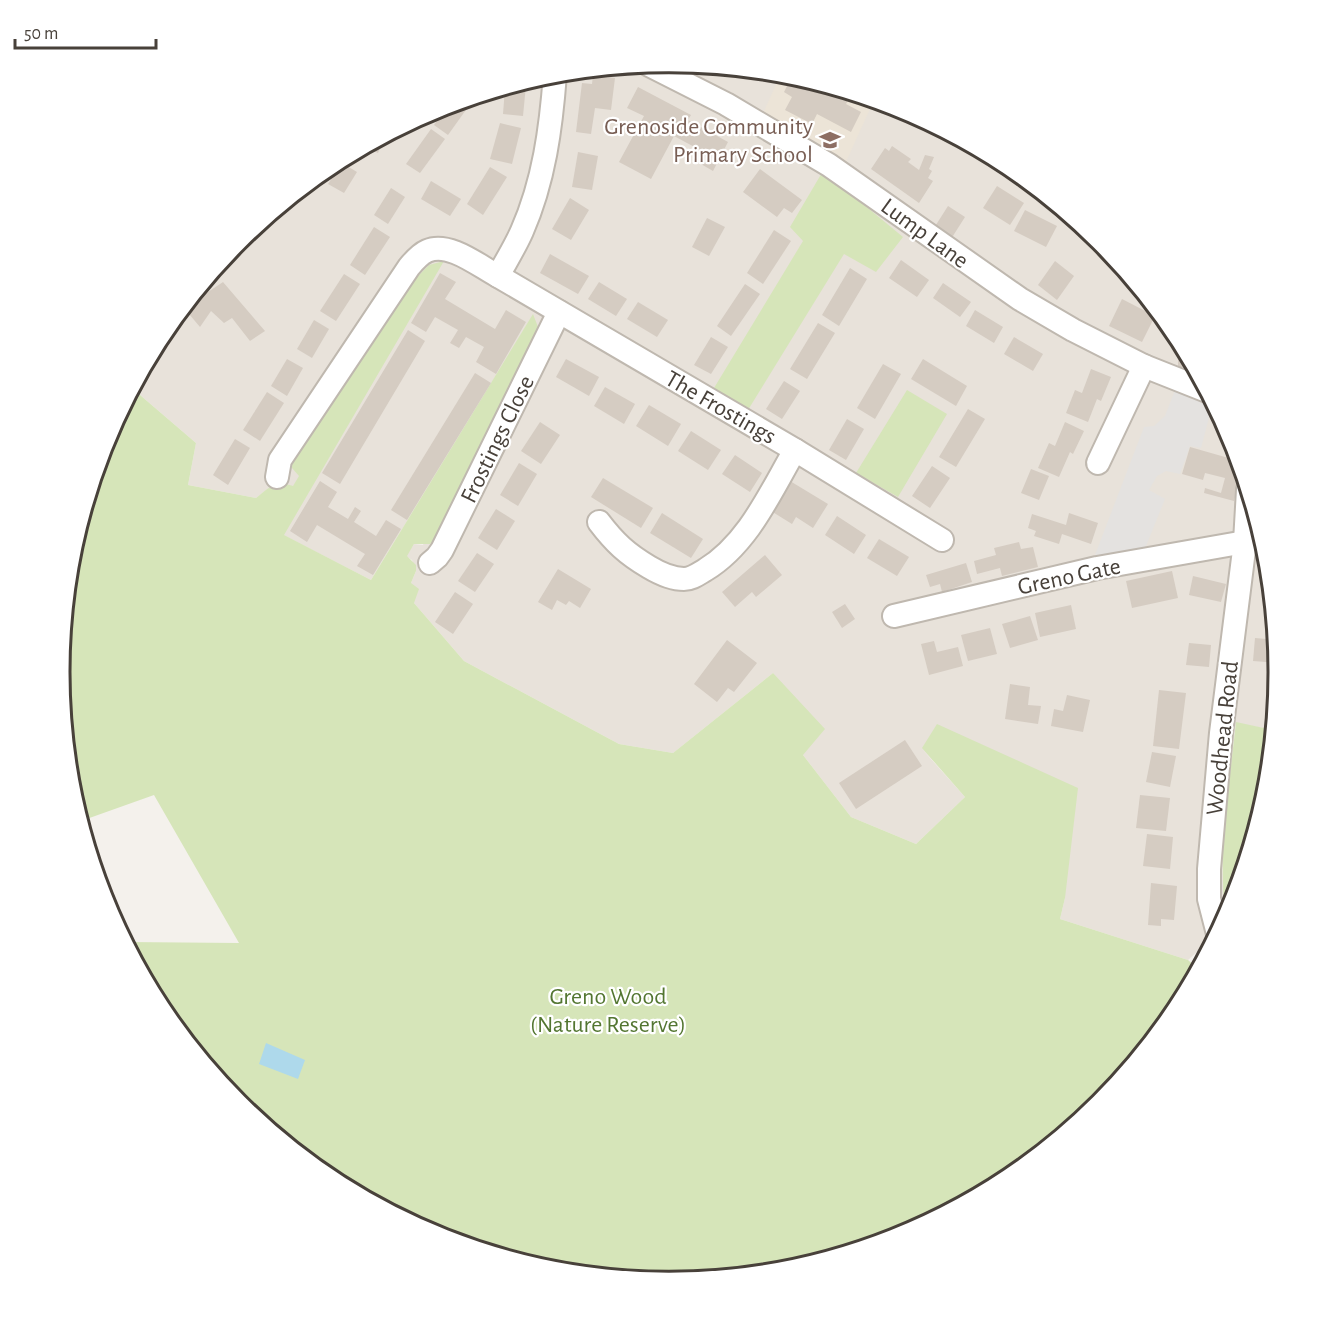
<svg xmlns="http://www.w3.org/2000/svg" width="1339" height="1344" font-family="'Alegreya Sans',sans-serif">
	<style>
		.residential { fill: #e8e2da }
		.education { fill: #ece4d7 }
		.green { fill: #d6e5b9 }
		.parking { fill: #e4e2e0 }
		.water { fill: #aed9eb }
		.building { fill: #d5ccc2 }
		.lines { fill: none; stroke-linecap: round; stroke-linejoin: round }
		.minor-casing { stroke: #bfb8af; stroke-width: 26 }
		.minor { stroke: #fff; stroke-width: 22 }
		.labels { text-anchor: middle; stroke-width: 4.5; stroke-linejoin: round; paint-order: stroke }
		.education-label { font-size: 24px; fill: #785e54; stroke: #fff; text-anchor: end }
		.street-label { font-size: 24px; fill: #48413a; stroke: #fff }
		.park-label { font-size: 24px; fill: #537631; stroke: #fff }
		.rim { fill: none; stroke: #48413a; stroke-width: 3 }
	</style>
	<rect width="100%" height="100%" fill="#f4f1ec"/>
	<!-- residential -->
	<polygon class="residential" points="670,63 789,74 903,109 1008,165 1101,241 1176,334 1233,439 1267,553 1279,672 1273,730 1236,723 1222,844 1224,921 1218,933 1188,960 1060,919 1065,898 922,749 965,797 916,844 851,817 803,755 773,673 673,753 619,744 464,661 414,603 411,583 416,571 412,560 406,556 414,544 423,545 533,315 371,580 283,535 443,261 293,487 284,483 274,484 256,498 188,485 196,443 133,389 163,333 239,241 331,165 437,109 551,74"/>
	<!-- education -->
	<polygon class="education" points="781,73 874,100 845,164 762,116"/>
	<!-- green -->
	<g class="green">
		<polygon points="823,171 903,237 876,272 844,254 748,410 714,388 803,241 790,227"/>
		<path d="M444 261 284 535 371 580 533 314 538 327 534 347 437 538 430 544H414L407 556 416 565V571L411 583 419 589 414 603 464 661 619 744 673 753 773 673 825 729 803 755 851 817 916 844 965 797 922 748 937 724 1078 788 1065 898 1060 919 1188 960 1198 969 1176 1011 1100 1103 1008 1179 902 1235 788 1270 669 1281 550 1270 436 1235 331 1179 238 1103 163 1010 126 942 239 943 154 795 81 821 72 791 60 672 72 553 107 438 133 389 196 443 188 485 256 498C270 487 275 480 293 486L299 476 292 468 291 461 406 288 429 265Z"/>
		<polygon points="907,390 947,414 898,497 856,473"/>
		<polygon points="1236,722 1273,730 1267,791 1232,906 1224,921 1222,844"/>
	</g>
	<!-- parking -->
	<polygon class="parking" points="1175,390 1212,406 1201,448 1190,446 1180,474 1166,471 1157,476 1149,490 1165,499 1144,551 1095,555 1144,427 1154,426 1165,416"/>
	<!-- water -->
	<polygon class="water" points="266,1043 305,1060 298,1079 259,1064"/>
	<!-- building -->
	<g class="building">
		<polygon points="593,75 615,78 611,110 595,108 591,134 576,132 582,83 592,84"/>
		<polygon points="792,76 806,83 808,80 851,95 846,104 861,112 851,132 817,114 812,124 785,110 792,97 784,92"/>
		<polygon points="518,84 526,85 523,116 503,114 505,88"/>
		<polygon points="638,87 691,115 688,120 728,142 713,171 694,160 700,150 674,136 651,179 619,162 644,116 627,108"/>
		<polygon points="461,102 468,107 448,135 434,125 447,106"/>
		<polygon points="500,123 521,128 512,164 490,159"/>
		<polygon points="431,129 445,139 420,173 406,164"/>
		<polygon points="385,136 378,153 365,147"/>
		<polygon points="892,146 911,159 908,162 919,170 925,155 934,157 929,169 932,171 928,178 933,181 919,203 871,169 885,148 889,151"/>
		<polygon points="578,152 598,156 592,190 572,187"/>
		<polygon points="342,163 357,172 344,193 328,184"/>
		<polygon points="490,167 507,177 483,215 467,204"/>
		<polygon points="760,169 802,200 792,213 784,208 777,217 743,192"/>
		<polygon points="431,181 461,199 450,216 421,199"/>
		<polygon points="997,186 1024,203 1010,225 983,208"/>
		<polygon points="391,188 405,197 388,224 374,215"/>
		<polygon points="570,198 589,210 571,240 552,229"/>
		<polygon points="948,206 965,217 951,239 934,228"/>
		<polygon points="1025,210 1057,226 1046,247 1014,231"/>
		<polygon points="707,218 725,227 709,256 692,247"/>
		<polygon points="374,227 390,237 365,275 350,265"/>
		<polygon points="774,230 791,241 763,284 747,273"/>
		<polygon points="550,254 589,276 578,294 540,273"/>
		<polygon points="901,260 929,280 917,297 889,278"/>
		<polygon points="1055,261 1074,276 1057,300 1038,285"/>
		<polygon points="850,268 867,279 839,326 822,315"/>
		<polygon points="440,273 456,282 445,299 495,329 506,310 526,322 496,374 476,362 484,347 466,337 459,348 450,343 458,330 435,317 426,332 411,323"/>
		<polygon points="344,274 360,284 336,321 320,311"/>
		<polygon points="223,282 265,331 250,341 232,318 224,323 211,311 200,327 189,314 202,296"/>
		<polygon points="599,282 627,299 616,316 588,299"/>
		<polygon points="943,283 971,302 960,317 933,298"/>
		<polygon points="745,284 760,294 731,336 717,326"/>
		<polygon points="1122,299 1155,316 1142,342 1109,326"/>
		<polygon points="638,302 668,320 657,337 627,319"/>
		<polygon points="975,310 1003,327 994,343 966,326"/>
		<polygon points="314,320 329,329 312,358 297,349"/>
		<polygon points="818,323 835,333 807,379 790,369"/>
		<polygon points="408,330 425,341 340,484 322,473"/>
		<polygon points="711,337 728,347 711,374 694,365"/>
		<polygon points="1014,337 1043,354 1033,371 1004,354"/>
		<polygon points="1178,337 1195,367 1178,367"/>
		<polygon points="287,359 303,368 287,396 271,386"/>
		<polygon points="566,359 599,377 589,396 556,377"/>
		<polygon points="923,359 967,386 956,406 911,379"/>
		<polygon points="883,364 901,374 875,419 857,408"/>
		<polygon points="1091,369 1111,377 1101,401 1097,399 1088,422 1066,413 1075,390 1082,393"/>
		<polygon points="475,373 491,383 407,520 391,510"/>
		<polygon points="784,381 800,391 782,419 766,409"/>
		<polygon points="605,387 635,404 624,424 594,406"/>
		<polygon points="267,392 284,403 260,441 243,430"/>
		<polygon points="649,405 681,424 668,446 636,426"/>
		<polygon points="968,409 985,419 956,467 939,457"/>
		<polygon points="847,419 864,429 846,460 829,450"/>
		<polygon points="540,422 560,435 541,464 521,451"/>
		<polygon points="1065,422 1084,431 1073,454 1070,452 1059,477 1038,468 1049,443 1055,446"/>
		<polygon points="691,431 721,450 708,470 678,451"/>
		<polygon points="235,439 250,448 228,485 213,475"/>
		<polygon points="1190,447 1239,461 1242,471 1234,501 1204,493 1205,488 1221,493 1225,478 1205,473 1203,480 1182,474"/>
		<polygon points="735,455 762,473 750,492 722,474"/>
		<polygon points="519,463 537,474 518,506 500,495"/>
		<polygon points="932,466 950,478 930,508 912,496"/>
		<polygon points="1031,469 1049,476 1039,500 1021,493"/>
		<polygon points="603,478 653,508 641,528 591,497"/>
		<polygon points="320,481 337,492 328,507 348,519 355,507 361,511 354,522 376,536 386,520 401,529 373,575 357,566 365,554 317,525 307,542 290,531"/>
		<polygon points="790,481 828,504 813,528 796,517 792,524 771,511"/>
		<polygon points="496,509 515,521 497,550 478,538"/>
		<polygon points="662,513 703,539 691,558 650,533"/>
		<polygon points="1069,513 1098,523 1091,544 1062,534 1059,544 1034,536 1036,531 1028,528 1032,514 1066,525"/>
		<polygon points="837,516 866,535 854,554 825,535"/>
		<polygon points="879,539 909,557 897,576 867,558"/>
		<polygon points="1019,542 1021,549 1033,547 1038,567 1002,576 1000,568 977,574 974,561 996,555 994,548"/>
		<polygon points="477,553 494,564 475,592 458,581"/>
		<polygon points="765,555 782,575 756,597 752,592 735,607 722,592"/>
		<polygon points="966,563 972,582 942,592 940,584 930,587 926,575"/>
		<polygon points="558,569 591,589 580,608 569,601 566,605 557,600 552,610 538,602"/>
		<polygon points="1172,571 1178,598 1132,608 1126,581"/>
		<polygon points="1193,576 1226,584 1221,602 1189,595"/>
		<polygon points="455,592 473,604 453,634 435,622"/>
		<polygon points="845,604 855,619 842,628 832,612"/>
		<polygon points="1071,605 1076,629 1040,637 1035,613"/>
		<polygon points="1030,616 1038,640 1010,648 1002,624"/>
		<polygon points="990,628 997,654 968,661 961,635"/>
		<polygon points="1255,638 1276,640 1278,663 1253,661"/>
		<polygon points="727,640 757,663 734,692 728,688 717,702 694,684"/>
		<polygon points="934,641 937,652 958,647 963,666 929,675 921,644"/>
		<polygon points="1189,643 1211,645 1209,667 1186,665"/>
		<polygon points="1010,684 1030,687 1028,705 1041,706 1038,724 1005,719"/>
		<polygon points="1159,690 1186,693 1179,749 1153,746"/>
		<polygon points="1067,695 1090,700 1083,732 1051,726 1054,709 1063,711"/>
		<polygon points="905,740 922,766 856,809 839,783"/>
		<polygon points="1152,752 1176,756 1170,787 1146,782"/>
		<polygon points="1140,795 1170,798 1166,831 1136,828"/>
		<polygon points="1147,834 1173,837 1170,869 1143,866"/>
		<polygon points="1151,883 1177,886 1174,920 1161,919 1161,926 1148,925"/>
	</g>
	<g class="lines">
		<defs>
			<g id="minor">
				<polyline points="649,65 726,104 829,165 1020,299 1073,330 1144,366 1207,391"/>
				<path d="M498 276C506 261 515 247 522 231 544 181 551 128 555 74"/>
				<polyline points="1098,463 1144,366"/>
				<path d="M277 477 280 460 409 267C414 261 420 254 427 251 449 241 479 266 498 276L795 450 942 540"/>
				<path d="M599 522C615 543 627 554 649 567 659 573 672 579 684 579 692 579 698 574 705 570 748 544 770 493 795 450"/>
				<polyline points="430,563 437,557 442,550 559,312"/>
				<polyline points="894,616 1097,568 1245,542"/>
				<polyline points="1218,934 1209,899 1209,869 1221,733 1245,542 1248,490"/>
			</g>
		</defs>
		<!-- minor casing -->
		<use href="#minor" class="minor-casing"/>
		<!-- minor -->
		<use href="#minor" class="minor"/>
	</g>
	<!-- icons -->
	<defs>
		<symbol id="school-bare" viewBox="-9 -9 18 18"><path d="M0-5L7-2L0 1L-7-2ZM-4 1L0 2.5L4 1V4Q0 6-4 4Z" fill="#8d6e63" stroke="#fff" stroke-width="2.5" paint-order="stroke"/></symbol>
	</defs>
	<g fill-rule="evenodd">
		<use href="#school-bare" x="815" y="125" width="30" height="30"/>
	</g>
	<g class="labels">
		<!-- education labels -->
		<g class="education-label">
			<text x="813" y="134">Grenoside Community<tspan x="813" dy="28">Primary School</tspan></text>
		</g>
		<!-- street labels -->
		<g class="street-label">
			<text transform="translate(925 233) rotate(36)" y="8">Lump Lane</text>
			<text transform="translate(721 407) rotate(30)" y="8">The Frostings</text>
			<text transform="translate(497 439) rotate(-64)" y="8">Frostings Close</text>
			<text transform="translate(1069 576) rotate(-12)" y="8">Greno Gate</text>
			<text transform="translate(1222 738) rotate(-84)" y="8">Woodhead Road</text>
		</g>
		<!-- park labels -->
		<g class="park-label">
			<text x="608" y="1004">Greno Wood<tspan x="608" dy="28">(Nature Reserve)</tspan></text>
		</g>
	</g>
	<!-- crop -->
	<path d="M0 0H1339V1344H0ZM70 672a599 599 0 1 1 1198 0a599 599 0 1 1-1198 0Z" fill="#fff" fill-rule="evenodd"/>
	<path class="rim" d="M70 672a599 599 0 1 1 1198 0a599 599 0 1 1-1198 0Z"/>
	<!-- scale -->
	<path d="M15 39v9h141v-9" fill="none" stroke="#48413a" stroke-width="3"/>
	<text x="24" y="39" font-size="18" fill="#48413a" stroke="#ffffff" stroke-width="4.5" paint-order="stroke">50 m</text>
</svg>
